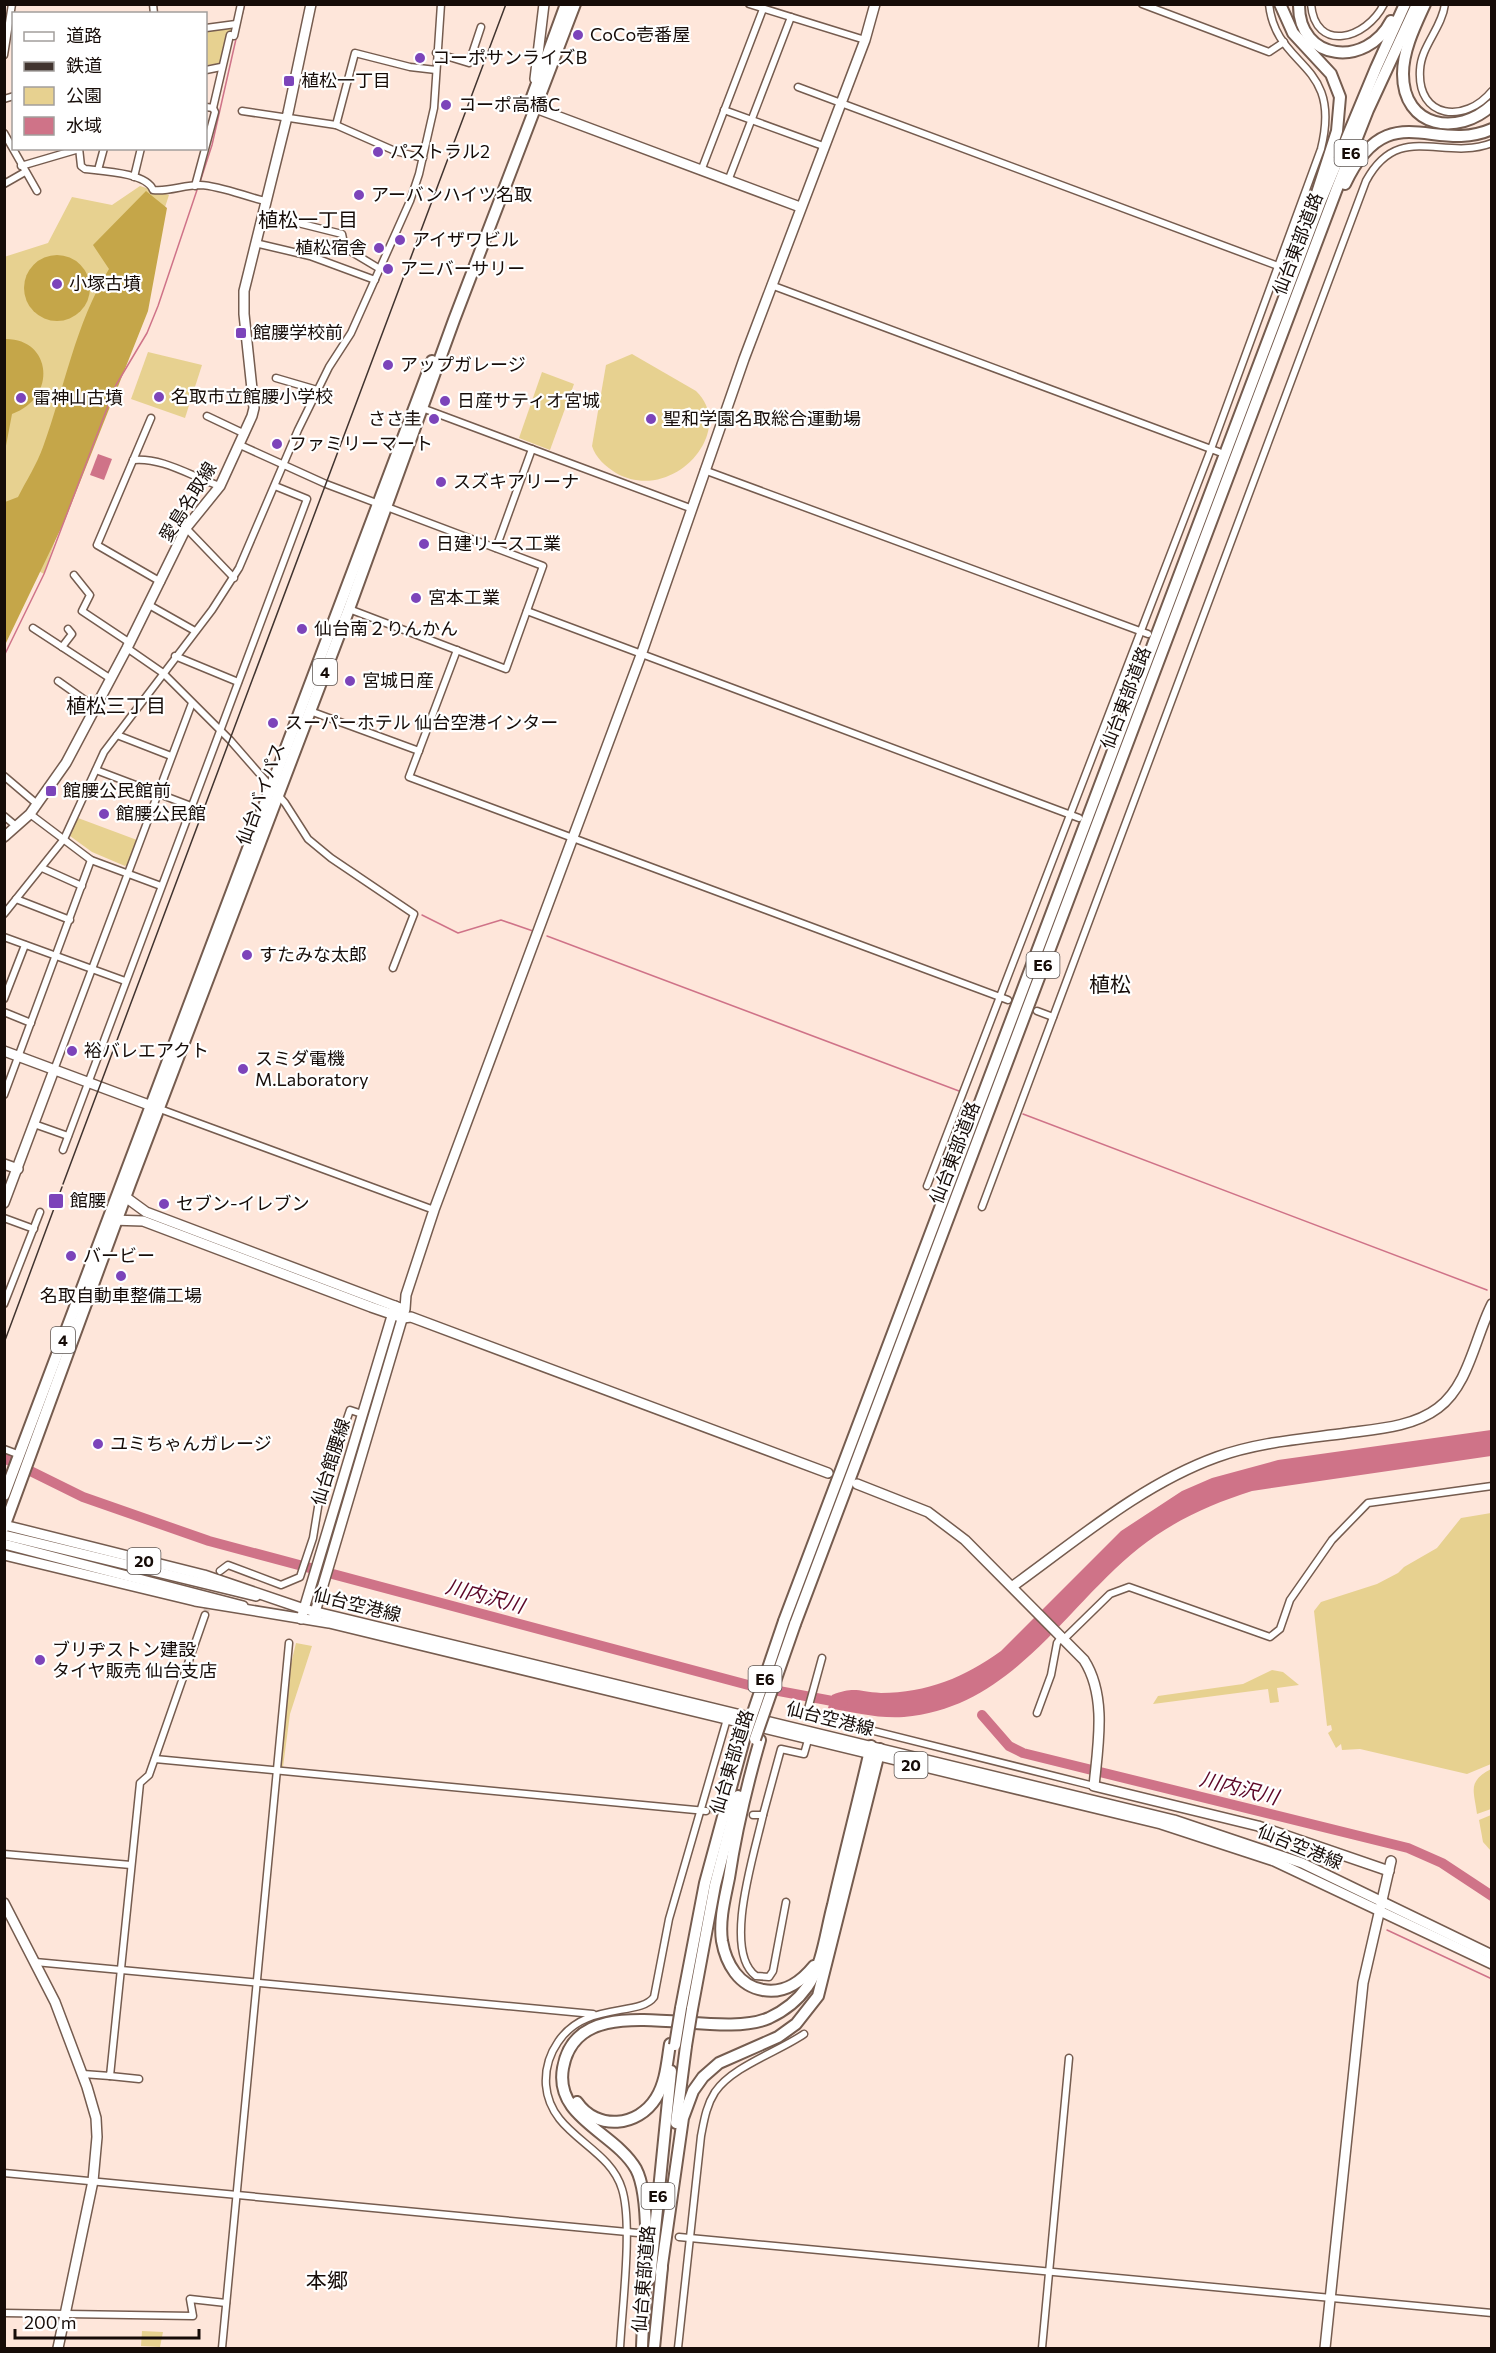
<svg xmlns="http://www.w3.org/2000/svg" width="1496" height="2353" font-family="Commissioner,'Noto Sans JP',sans-serif">
	<style>
		.green { fill: #e7d190 }
		.forest { fill: #c5a649 }
		.water { fill: #cf7388 }
		.lines { fill: none; stroke-linecap: round; stroke-linejoin: round }
		.stream { stroke: #cf7388; stroke-width: 1.5 }
		.river { stroke: #cf7388; stroke-width: 10 }
		.street-tunnel { stroke: #dbc5ba; stroke-width: 6; stroke-dasharray: 6 3; stroke-linecap: butt }
		.street-casing { stroke: #755c4f; stroke-width: 9 }
		.secondary-casing { stroke: #755c4f; stroke-width: 12 }
		.primary-casing { stroke: #755c4f; stroke-width: 12 }
		.highway-casing { stroke: #755c4f; stroke-width: 14 }
		.street { stroke: #fff; stroke-width: 6 }
		.secondary { stroke: #fff; stroke-width: 9 }
		.primary { stroke: #fff; stroke-width: 9 }
		.highway { stroke: #fff; stroke-width: 10 }
		.rail { stroke: #41342f; stroke-width: 1.5 }
		.highway-bridge-casing { stroke: #755c4f; stroke-width: 14; stroke-linecap: butt }
		.highway-bridge { stroke: #fff; stroke-width: 10 }
		.poi-dot { fill: #7c44ba; stroke: #fff; stroke-width: 2 }
		.labels { text-anchor: middle; stroke-width: 4.5; stroke-linejoin: round; paint-order: stroke }
		.shield { fill: #fff; stroke: #5c5552; stroke-width: 1.5 }
		.shield-label { font-size: 16px; font-weight: bold; fill: #160c08 }
		.poi-label { font-size: 18px; fill: #160c08; stroke: #fff; text-anchor: start }
		.street-label { font-size: 18px; fill: #160c08; stroke: #fff }
		.neighbourhood-label { font-size: 20px; fill: #160c08; stroke: #fff }
		.water-label { font-size: 20px; font-style: italic; fill: #5c0627; stroke: #fff }
		.quarter-label { font-size: 21px; fill: #160c08; stroke: #fff }
	</style>
	<rect width="100%" height="100%" fill="#fee6da"/>
	<!-- green -->
	<g class="green">
		<polygon points="234,27 226,63 207,65 206,31"/>
		<polygon points="140,186 169,195 44,574 5,552 4,257 48,243 72,197 112,205"/>
		<polygon points="148,352 202,365 185,418 131,399"/>
		<path d="M632 354 696 391C738 431 672 505 616 473 606 467 595 457 592 446L606 365Z"/>
		<polygon points="542,372 574,384 550,450 519,438"/>
		<polygon points="78,818 137,840 128,864 125,866 92,852 70,836 69,833"/>
		<polygon points="1491,1513 1491,1764 1467,1774 1360,1749 1342,1750 1341,1744 1336,1748 1328,1733 1332,1730 1331,1725 1327,1726 1314,1611 1321,1602 1377,1584 1398,1573 1404,1567 1437,1548 1461,1518"/>
		<polygon points="296,1643 312,1646 290,1714 283,1767 280,1766 289,1672"/>
		<polygon points="1272,1670 1283,1672 1299,1685 1277,1688 1279,1702 1270,1703 1268,1689 1153,1704 1158,1696 1243,1684"/>
		<path d="M1491 1769V1809L1477 1814C1474 1790 1467 1782 1491 1769Z"/>
		<polygon points="1491,1815 1491,1851 1483,1842 1479,1820"/>
		<polygon points="142,2331 163,2332 160,2347 141,2346"/>
	</g>
	<!-- forest -->
	<g class="forest">
		<path d="M146 191 167 208 148 311 65 520 5 645V502L18 497C26 481 37 464 43 447 65 387 75 324 109 269L93 245Z"/>
		<circle cx="57" cy="288" r="33"/>
		<path d="M4 339C51 337 59 397 12 414L5 451Z"/>
	</g>
	<!-- water -->
	<g class="water">
		<polygon points="98,454 112,459 104,480 90,475"/>
		<path d="M1491 1430V1456L1252 1491C1211 1504 1173 1521 1139 1548 1063 1609 1012 1708 904 1717 879 1719 853 1712 828 1708L832 1695C856 1686 858 1692 881 1693 927 1693 965 1677 1001 1651L1121 1531 1182 1491 1212 1478 1278 1460Z"/>
	</g>
	<g class="lines">
		<!-- stream -->
		<g class="stream">
			<polyline points="240,22 245,4"/>
			<polyline points="200,182 212,145 236,39"/>
			<polyline points="4,656 44,574 116,385 147,333 158,306 198,187"/>
			<polyline points="422,915 458,933 501,920 533,931"/>
			<polyline points="547,936 959,1091"/>
			<polyline points="1023,1114 1487,1290"/>
			<polyline points="1387,1930 1492,1979"/>
		</g>
		<!-- river -->
		<g class="river">
			<polyline points="4,1458 83,1497 209,1541 752,1686 843,1703"/>
			<polyline points="982,1715 1009,1746 1023,1753 1408,1848 1442,1863 1492,1896"/>
		</g>
		<!-- street-tunnel -->
		<g class="street-tunnel">
			<polyline points="1008,1000 1037,1011"/>
			<polyline points="205,1615 220,1571"/>
			<polyline points="706,1811 727,1812"/>
		</g>
		<defs>
			<g id="street">
				<polyline points="153,4 154,14"/>
				<polyline points="749,4 865,40"/>
				<polyline points="1142,4 1269,52 1284,42"/>
				<path d="M1311 4C1315 53 1366 40 1384 4"/>
				<path d="M1445 4C1442 28 1421 46 1420 70 1417 119 1465 124 1492 91"/>
				<polyline points="206,28 236,24"/>
				<polyline points="436,53 469,63 481,27"/>
				<polyline points="4,55 12,4"/>
				<polyline points="206,70 221,67"/>
				<polyline points="798,87 1286,269"/>
				<polyline points="4,99 14,96"/>
				<polyline points="206,107 213,108 230,35 234,36 241,4"/>
				<polyline points="724,110 823,146"/>
				<polyline points="242,111 336,125 395,151 423,158"/>
				<polyline points="336,125 355,53 410,67 436,70"/>
				<polyline points="4,133 37,191"/>
				<path d="M79 148 81 166 85 169C103 171 147 173 153 190 169 192 183 185 200 185 221 186 244 196 265 201"/>
				<polyline points="21,166 79,149"/>
				<polyline points="98,170 104,148"/>
				<polyline points="701,171 763,9"/>
				<polyline points="134,177 141,148"/>
				<polyline points="728,181 791,17"/>
				<polyline points="4,184 25,172"/>
				<polyline points="195,186 215,112 213,108"/>
				<polyline points="262,214 342,234 345,248 380,269"/>
				<polyline points="255,243 310,256 375,280"/>
				<polyline points="771,285 1219,452"/>
				<polyline points="276,378 317,390"/>
				<polyline points="422,408 690,508"/>
				<polyline points="207,416 245,434"/>
				<polyline points="151,418 97,545 161,582"/>
				<polyline points="240,445 326,484 543,566 506,669 349,609"/>
				<path d="M133 460C163 457 192 477 220 486"/>
				<polyline points="704,470 1148,634"/>
				<polyline points="186,528 234,578"/>
				<polyline points="496,548 532,449"/>
				<polyline points="74,575 90,595 82,611 130,643"/>
				<polyline points="149,605 195,631"/>
				<polyline points="527,611 1079,818"/>
				<polyline points="33,628 111,679"/>
				<polyline points="62,647 72,634 68,629"/>
				<polyline points="127,648 163,673 230,740 285,803 308,839 331,858 414,914 393,968"/>
				<polyline points="457,650 409,777 1008,1000"/>
				<polyline points="175,656 238,682"/>
				<polyline points="58,681 96,708"/>
				<polyline points="310,711 419,751"/>
				<polyline points="117,735 171,756"/>
				<polyline points="96,770 191,806"/>
				<polyline points="4,776 37,804"/>
				<polyline points="30,814 91,860 161,886"/>
				<polyline points="4,816 16,826"/>
				<polyline points="42,868 82,886"/>
				<polyline points="16,899 70,920"/>
				<polyline points="4,914 64,839 104,752 212,610 239,568 298,430 329,367 351,333 410,201 419,174 434,108 441,4"/>
				<polyline points="4,937 125,981"/>
				<polyline points="4,999 25,945"/>
				<polyline points="1037,1011 1053,1017"/>
				<polyline points="4,1012 31,1023"/>
				<polyline points="54,1070 192,703"/>
				<polyline points="4,1095 91,860"/>
				<polyline points="160,1109 434,1210"/>
				<polyline points="34,1124 68,1136"/>
				<polyline points="63,1150 307,499 275,486"/>
				<path d="M927 1186 1211 449 1321 149C1343 60 1276 70 1269 4"/>
				<path d="M982 1207 1366 181C1399 120 1443 162 1492 143"/>
				<polyline points="4,1218 34,1229"/>
				<polyline points="4,1304 40,1212"/>
				<polyline points="4,1449 20,1455"/>
				<polyline points="220,1571 228,1565 281,1585 300,1577 313,1538 319,1501 350,1410 362,1414"/>
				<polyline points="1065,1638 1110,1594 1129,1587 1270,1637 1280,1629 1290,1600 1332,1540 1368,1503 1492,1486"/>
				<polyline points="822,1658 808,1709 810,1715 1094,1786"/>
				<polyline points="1037,1713 1051,1675 1057,1643 1062,1636"/>
				<polyline points="155,1759 706,1811"/>
				<path d="M753 1815H763C755 1852 722 1951 756 1976L769 1977 773 1971 786 1902"/>
				<polyline points="763,1815 781,1749 804,1754 808,1740"/>
				<polyline points="4,1854 131,1865"/>
				<polyline points="35,1962 593,2014"/>
				<polyline points="83,2074 110,2076 140,1783 149,1775 205,1615"/>
				<polyline points="110,2076 139,2079"/>
				<polyline points="4,2173 638,2233"/>
				<polyline points="679,2237 1492,2313"/>
				<polyline points="4,2313 193,2316 190,2299 226,2303"/>
				<polyline points="222,2348 289,1643"/>
				<path d="M620 2348C622 2309 633 2224 622 2189 609 2145 550 2136 546 2085 545 2069 549 2055 558 2042 585 2001 640 2017 654 1997L669 1919 727 1719"/>
				<path d="M678 2348 701 2136C704 2121 706 2106 715 2092 733 2066 778 2052 804 2034"/>
				<polyline points="1042,2348 1069,2058"/>
			</g>
			<g id="secondary">
				<polyline points="535,79 544,4"/>
				<polyline points="530,106 800,207"/>
				<polyline points="4,837 30,814 66,763 127,648 186,528 220,486 252,416 254,408 244,314 244,291 288,113 311,4"/>
				<polyline points="4,1051 157,1108"/>
				<polyline points="4,1164 18,1169"/>
				<polyline points="120,1193 146,1212 400,1308"/>
				<polyline points="4,1203 54,1070"/>
				<polyline points="111,1220 143,1221 371,1307 403,1318 411,1317 828,1473"/>
				<path d="M857 1484 928 1512 965 1540 1084 1660C1107 1696 1098 1745 1094 1786L1258 1826 1389 1871"/>
				<polyline points="4,1535 256,1596"/>
				<polyline points="4,1544 243,1606"/>
				<path d="M1013 1586C1077 1540 1142 1484 1217 1457 1258 1442 1303 1439 1347 1433 1377 1429 1413 1427 1438 1408 1469 1385 1475 1337 1492 1304"/>
				<polyline points="301,1619 395,1306"/>
				<polyline points="313,1619 405,1309 406,1295 434,1210 641,655 744,359 865,40 875,4"/>
				<polyline points="4,1903 55,2002 87,2087 96,2118 97,2137 93,2181 58,2348"/>
				<polyline points="1325,2348 1363,1983 1391,1861"/>
			</g>
			<g id="primary">
				<polyline points="4,1525 204,1575 304,1609 1174,1820 1302,1863 1492,1955"/>
				<polyline points="4,1555 195,1601 329,1623 1161,1824 1274,1861 1492,1964"/>
			</g>
			<g id="highway">
				<polyline points="1280,4 1293,33 1331,74 1340,97 1337,131 1317,193"/>
				<path d="M1299 4C1298 62 1367 68 1391 21"/>
				<path d="M1425 4C1415 26 1403 50 1403 74 1403 128 1458 137 1492 105"/>
				<polyline points="528,108 566,4"/>
				<path d="M1345 184C1388 93 1434 155 1492 129"/>
				<polyline points="4,1495 432,361"/>
				<polyline points="4,1527 130,1184 349,609 454,320 575,4"/>
				<polyline points="784,1621 1321,200 1376,68 1405,4"/>
				<polyline points="795,1624 1336,191 1368,110 1417,4"/>
				<path d="M760 1740C747 1785 736 1831 729 1878 725 1898 719 1920 722 1941 726 1964 739 1986 763 1990 785 1994 801 1982 814 1966"/>
				<polyline points="681,2008 705,1883 745,1736"/>
				<polyline points="692,2009 715,1885 738,1796"/>
				<path d="M577 2102C597 2131 638 2127 656 2098 666 2082 667 2062 670 2044"/>
				<polyline points="676,2123 686,2046"/>
				<polyline points="661,2272 683,2118 693,2091 703,2077 719,2063 778,2037 796,2024 818,1996 880,1749"/>
				<polyline points="650,2279 671,2071"/>
				<path d="M642 2348C643 2306 654 2203 636 2169 615 2132 554 2118 563 2068 578 1982 712 2043 769 2018 784 2011 798 2000 807 1987 823 1965 826 1930 833 1905 845 1852 859 1799 871 1746"/>
				<polyline points="654,2348 662,2267"/>
			</g>
		</defs>
		<!-- street casing -->
		<use href="#street" class="street-casing"/>
		<!-- secondary casing -->
		<use href="#secondary" class="secondary-casing"/>
		<!-- primary casing -->
		<use href="#primary" class="primary-casing"/>
		<!-- highway casing -->
		<use href="#highway" class="highway-casing"/>
		<!-- street -->
		<use href="#street" class="street"/>
		<!-- secondary -->
		<use href="#secondary" class="secondary"/>
		<!-- primary -->
		<use href="#primary" class="primary"/>
		<!-- highway -->
		<use href="#highway" class="highway"/>
		<!-- rail -->
		<g class="rail">
			<polyline points="63,1184 506,4"/>
			<polyline points="4,1343 62,1187"/>
		</g>
		<defs>
			<g id="highway-bridge">
				<polyline points="745,1736 784,1621"/>
				<polyline points="755,1739 795,1624"/>
				<polyline points="675,2045 681,2008"/>
				<polyline points="686,2046 692,2009"/>
			</g>
		</defs>
		<!-- highway-bridge casing -->
		<use href="#highway-bridge" class="highway-bridge-casing"/>
		<!-- highway-bridge -->
		<use href="#highway-bridge" class="highway-bridge"/>
	</g>
	<!-- markers -->
	<g class="poi-dot">
		<circle cx="578" cy="35" r="6"/>
		<circle cx="420" cy="58" r="6"/>
		<rect x="283" y="75" width="12" height="12" rx="3"/>
		<circle cx="446" cy="105" r="6"/>
		<circle cx="378" cy="152" r="6"/>
		<circle cx="359" cy="195" r="6"/>
		<circle cx="400" cy="240" r="6"/>
		<circle cx="379" cy="248" r="6"/>
		<circle cx="388" cy="269" r="6"/>
		<circle cx="57" cy="284" r="6"/>
		<rect x="235" y="327" width="12" height="12" rx="3"/>
		<circle cx="388" cy="365" r="6"/>
		<circle cx="159" cy="397" r="6"/>
		<circle cx="21" cy="398" r="6"/>
		<circle cx="445" cy="401" r="6"/>
		<circle cx="434" cy="419" r="6"/>
		<circle cx="651" cy="419" r="6"/>
		<circle cx="277" cy="444" r="6"/>
		<circle cx="441" cy="482" r="6"/>
		<circle cx="424" cy="544" r="6"/>
		<circle cx="416" cy="598" r="6"/>
		<circle cx="302" cy="629" r="6"/>
		<circle cx="350" cy="681" r="6"/>
		<circle cx="273" cy="723" r="6"/>
		<rect x="45" y="785" width="12" height="12" rx="3"/>
		<circle cx="104" cy="814" r="6"/>
		<circle cx="247" cy="955" r="6"/>
		<circle cx="72" cy="1051" r="6"/>
		<circle cx="243" cy="1069" r="6"/>
		<rect x="48" y="1193" width="16" height="16" rx="3"/>
		<circle cx="164" cy="1204" r="6"/>
		<circle cx="71" cy="1256" r="6"/>
		<circle cx="121" cy="1276" r="6"/>
		<circle cx="98" cy="1444" r="6"/>
		<circle cx="40" cy="1660" r="6"/>
	</g>
	<g class="labels">
		<!-- shield labels -->
		<g class="shield">
			<rect x="1334.5" y="140" width="33" height="26" rx="4.5"/>
			<rect x="313" y="659" width="24" height="26" rx="4.5"/>
			<rect x="1026.5" y="952" width="33" height="26" rx="4.5"/>
			<rect x="51" y="1327" width="24" height="26" rx="4.5"/>
			<rect x="127.5" y="1548" width="33" height="26" rx="4.5"/>
			<rect x="748.5" y="1666" width="33" height="26" rx="4.5"/>
			<rect x="894.5" y="1752" width="33" height="26" rx="4.5"/>
			<rect x="641.5" y="2183" width="33" height="26" rx="4.5"/>
		</g>
		<g class="shield-label">
			<text x="1351" y="159">E6</text>
			<text x="325" y="678">4</text>
			<text x="1043" y="971">E6</text>
			<text x="63" y="1346">4</text>
			<text x="144" y="1567">20</text>
			<text x="765" y="1685">E6</text>
			<text x="911" y="1771">20</text>
			<text x="658" y="2202">E6</text>
		</g>
		<!-- poi labels -->
		<g class="poi-label">
			<text x="590" y="41">CoCo壱番屋</text>
			<text x="432" y="64">コーポサンライズB</text>
			<text x="301" y="87">植松一丁目</text>
			<text x="458" y="111">コーポ高橋C</text>
			<text x="390" y="158">パストラル2</text>
			<text x="371" y="201">アーバンハイツ名取</text>
			<text x="412" y="246">アイザワビル</text>
			<text x="367" y="254" text-anchor="end">植松宿舎</text>
			<text x="400" y="275">アニバーサリー</text>
			<text x="69" y="290">小塚古墳</text>
			<text x="253" y="339">館腰学校前</text>
			<text x="400" y="371">アップガレージ</text>
			<text x="171" y="403">名取市立館腰小学校</text>
			<text x="33" y="404">雷神山古墳</text>
			<text x="457" y="407">日産サティオ宮城</text>
			<text x="422" y="425" text-anchor="end">ささ圭</text>
			<text x="663" y="425">聖和学園名取総合運動場</text>
			<text x="289" y="450">ファミリーマート</text>
			<text x="453" y="488">スズキアリーナ</text>
			<text x="436" y="550">日建リース工業</text>
			<text x="428" y="604">宮本工業</text>
			<text x="314" y="635">仙台南２りんかん</text>
			<text x="362" y="687">宮城日産</text>
			<text x="285" y="729">スーパーホテル 仙台空港インター</text>
			<text x="63" y="797">館腰公民館前</text>
			<text x="116" y="820">館腰公民館</text>
			<text x="259" y="961">すたみな太郎</text>
			<text x="84" y="1057">裕バレエアクト</text>
			<text x="255" y="1065">スミダ電機<tspan x="255" dy="21">M.Laboratory</tspan></text>
			<text x="70" y="1207">館腰</text>
			<text x="176" y="1210">セブン-イレブン</text>
			<text x="83" y="1262">バービー</text>
			<text x="121" y="1302" text-anchor="middle">名取自動車整備工場</text>
			<text x="110" y="1450">ユミちゃんガレージ</text>
			<text x="52" y="1656">ブリヂストン建設<tspan x="52" dy="21">タイヤ販売 仙台支店</tspan></text>
		</g>
		<!-- street labels -->
		<g class="street-label">
			<text transform="translate(1298 244) rotate(-69)" y="6">仙台東部道路</text>
			<text transform="translate(188 502) rotate(-58)" y="6">愛島名取線</text>
			<text transform="translate(1126 698) rotate(-69)" y="6">仙台東部道路</text>
			<text transform="translate(261 794) rotate(-70)" y="6">仙台バイパス</text>
			<text transform="translate(955 1153) rotate(-69)" y="6">仙台東部道路</text>
			<text transform="translate(331 1462) rotate(-73)" y="6">仙台館腰線</text>
			<text transform="translate(357 1605) rotate(14)" y="6">仙台空港線</text>
			<text transform="translate(830 1719) rotate(14)" y="6">仙台空港線</text>
			<text transform="translate(732 1762) rotate(-73)" y="6">仙台東部道路</text>
			<text transform="translate(1300 1847) rotate(22)" y="6">仙台空港線</text>
			<text transform="translate(644 2279) rotate(-85)" y="6">仙台東部道路</text>
		</g>
		<!-- neighbourhood labels -->
		<g class="neighbourhood-label">
			<text x="308" y="227">植松一丁目</text>
			<text x="116" y="713">植松三丁目</text>
		</g>
		<!-- water labels -->
		<g class="water-label">
			<text transform="translate(485 1596) rotate(15)" y="7">川内沢川</text>
			<text transform="translate(1239 1788) rotate(14)" y="7">川内沢川</text>
		</g>
		<!-- quarter labels -->
		<g class="quarter-label">
			<text x="1110" y="992">植松</text>
			<text x="327" y="2288">本郷</text>
		</g>
	</g>
	<!-- border -->
	<rect width="1496" height="2353" fill="none" stroke="#160c08" stroke-width="12"/>
	<!-- legend -->
	<rect x="12" y="12" width="195" height="138" fill="#ffffff" stroke="#a29e9c" stroke-width="1.5"/>
	<rect x="24" y="32" width="30" height="9" fill="#ffffff" stroke="#a29e9c" stroke-width="1.5"/>
	<text x="66" y="42" font-size="18" fill="#160c08">道路</text>
	<rect x="24" y="62" width="30" height="9" fill="#41342f" stroke="#a29e9c" stroke-width="1.5"/>
	<text x="66" y="72" font-size="18" fill="#160c08">鉄道</text>
	<rect x="24" y="87" width="30" height="18" fill="#e7d190" stroke="#a29e9c" stroke-width="1.5"/>
	<text x="66" y="102" font-size="18" fill="#160c08">公園</text>
	<rect x="24" y="117" width="30" height="18" fill="#cf7388" stroke="#a29e9c" stroke-width="1.5"/>
	<text x="66" y="132" font-size="18" fill="#160c08">水域</text>
	<!-- scale -->
	<path d="M15 2329v9h184v-9" fill="none" stroke="#160c08" stroke-width="3"/>
	<text x="24" y="2329" font-size="18" fill="#160c08" stroke="#ffffff" stroke-width="4.5" paint-order="stroke">200 m</text>
</svg>
